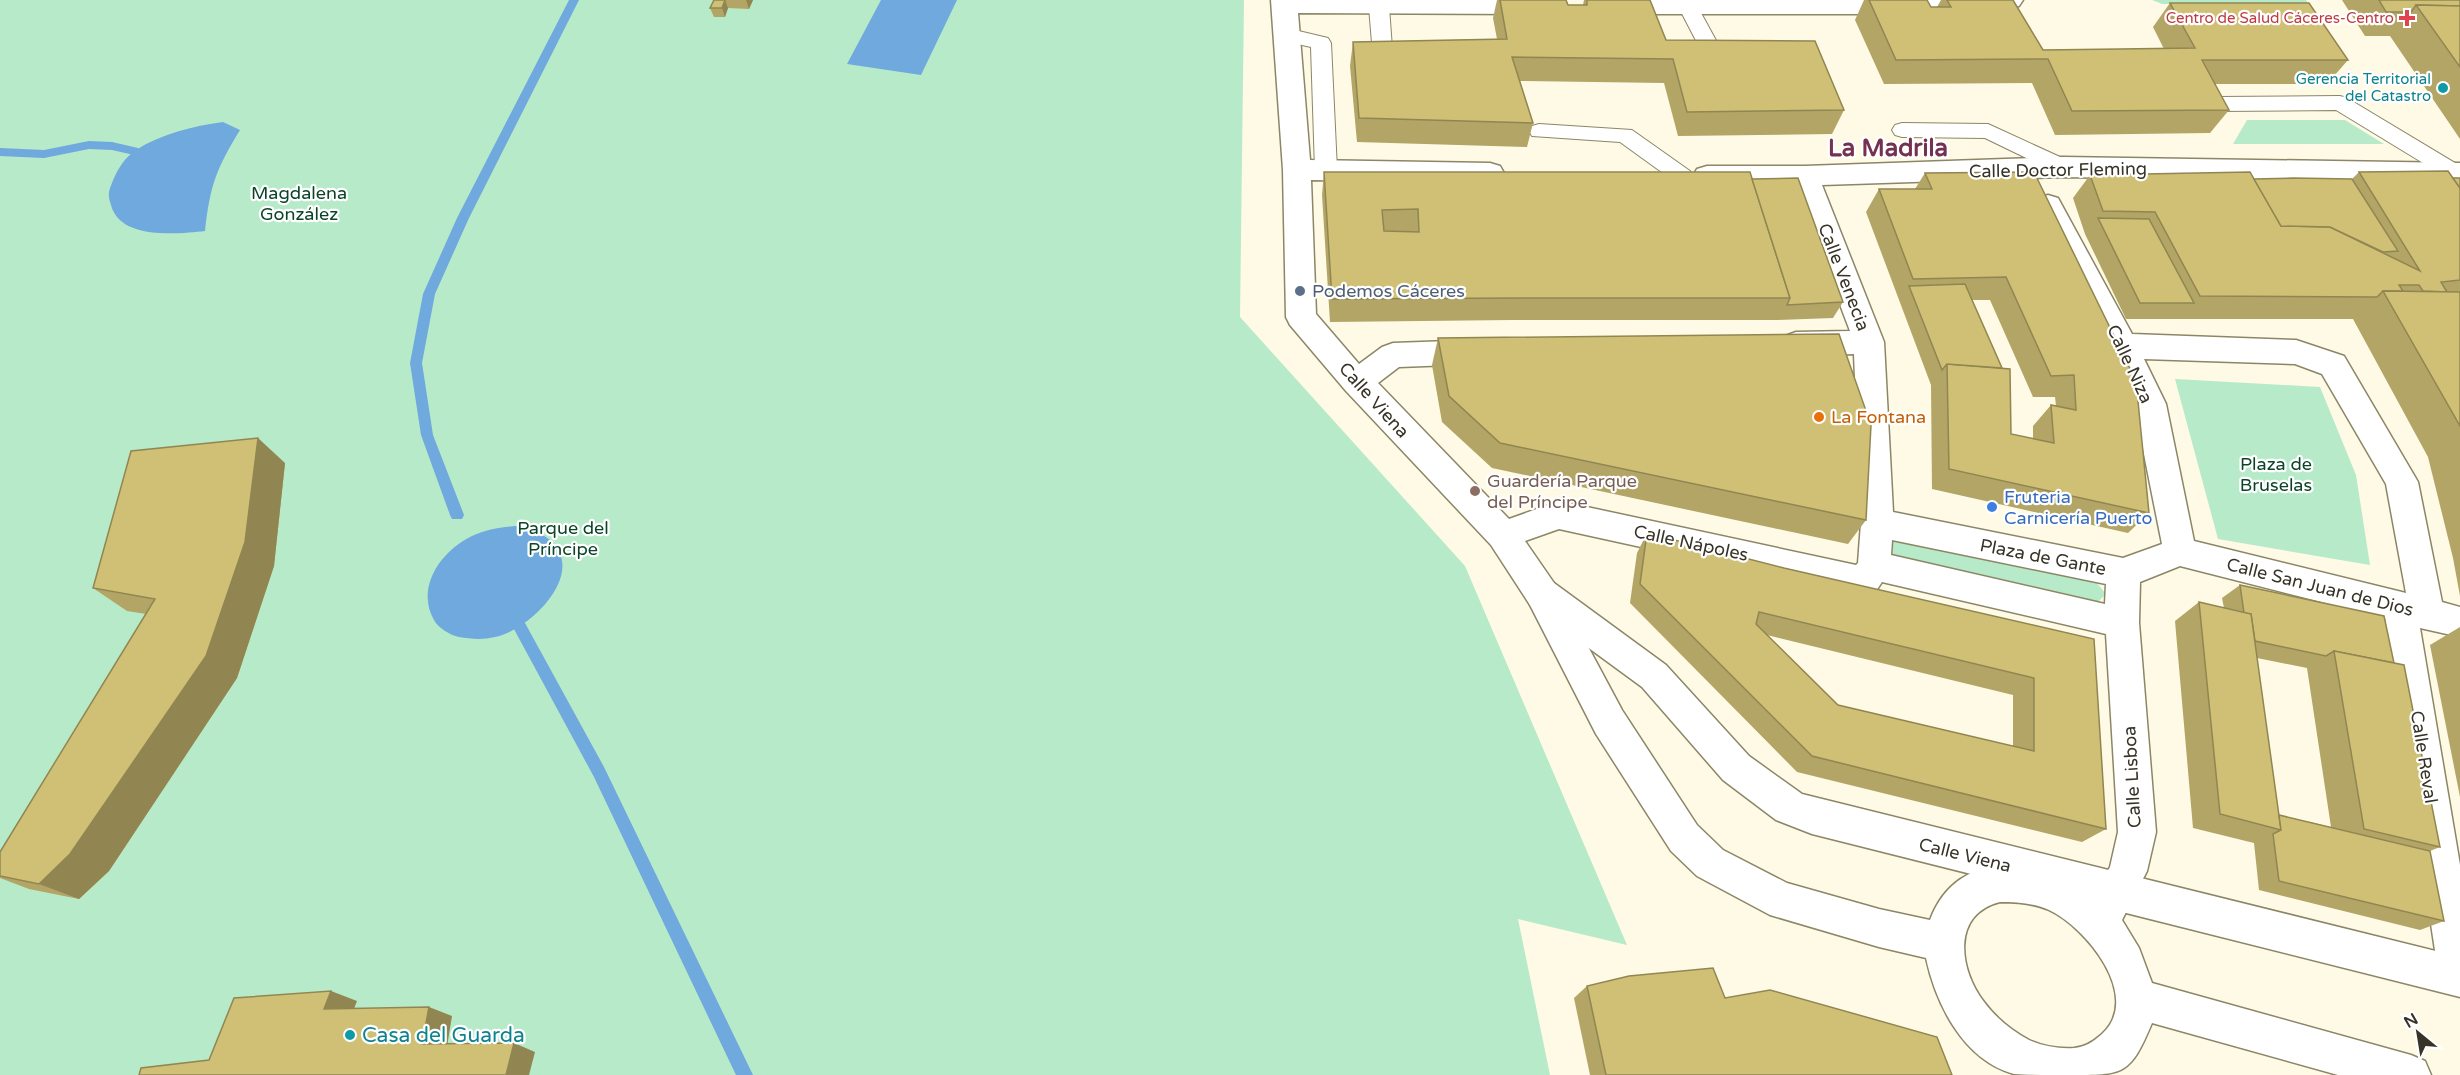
<svg xmlns="http://www.w3.org/2000/svg" width="2460" height="1075" font-family="'Varela Round',sans-serif">
	<style>
		.green { fill: #b7eac9 }
		.water { fill: #6fa9dd }
		.lines { fill: none; stroke-linecap: round; stroke-linejoin: round }
		.stream { fill: #6fa9dd; fill-rule: evenodd }
		.service-casing { stroke: #8c8666; stroke-width: 2 }
		.pedestrian-casing { stroke: #8c8666; stroke-width: 3 }
		.minor-casing { stroke: #8c8666; stroke-width: 3 }
		.service { fill: #fff; fill-rule: evenodd }
		.pedestrian { fill: #fff; fill-rule: evenodd }
		.minor { fill: #fff; fill-rule: evenodd }
		.wall { fill: #b2a565; fill-rule: evenodd }
		.shaded-wall { fill: #918652 }
		.building { fill: #cfc075; stroke: #918652; stroke-width: 1.5; fill-rule: evenodd }
		.health-dot { fill: #e0444e; stroke: #fff; stroke-width: 2 }
		.culture-dot { fill: #0f9aa8; stroke: #fff; stroke-width: 2 }
		.service-dot { fill: #5c6f8a; stroke: #fff; stroke-width: 2 }
		.food-dot { fill: #e8710a; stroke: #fff; stroke-width: 2 }
		.education-dot { fill: #8d6e63; stroke: #fff; stroke-width: 2 }
		.shop-dot { fill: #3f7fe0; stroke: #fff; stroke-width: 2 }
		.labels { text-anchor: middle; stroke-width: 4.5; stroke-linejoin: round; paint-order: stroke }
		.far-health-label { font-size: 15px; fill: #be3a42; stroke: #fff; text-anchor: end }
		.far-culture-label { font-size: 15px; fill: #0d838f; stroke: #fff; text-anchor: end }
		.street-label { font-size: 18px; fill: #373427; stroke: #fff }
		.park-label { font-size: 18px; fill: #0b4428; stroke: #fff }
		.service-label { font-size: 18px; fill: #4e5e75; stroke: #fff; text-anchor: start }
		.food-label { font-size: 18px; fill: #c56008; stroke: #fff; text-anchor: start }
		.education-label { font-size: 18px; fill: #785e54; stroke: #fff; text-anchor: start }
		.shop-label { font-size: 18px; fill: #366cbe; stroke: #fff; text-anchor: start }
		.near-culture-label { font-size: 21px; fill: #0d838f; stroke: #fff; text-anchor: start }
		.district-label { font-size: 24px; font-weight: bold; fill: #743251; stroke: #fff }
	</style>
	<rect width="100%" height="100%" fill="#fefae5"/>
	<!-- green -->
	<g class="green">
		<polygon points="0,0 1244,0 1240,317 1465,566 1627,945 1518,919 1550,1075 0,1075"/>
		<polygon points="2152,0 2306,0 2309,5 2162,4"/>
		<polygon points="2247,120 2345,120 2384,144 2233,144"/>
		<polygon points="2175,379 2320,387 2356,475 2370,565 2218,539"/>
		<polygon points="1889,536 2092,577 2106,594 2095,605 1893,560 1883,546"/>
	</g>
	<!-- water -->
	<g class="water">
		<polygon points="881,0 957,0 921,75 847,64"/>
		<path d="M223 122 240 130C216 169 210 186 205 231 177 234 120 240 111 205 108 196 108 192 112 183 117 170 124 158 136 150 161 134 193 126 223 122Z"/>
		<path d="M517 526C529 529 540 532 550 540 588 573 530 630 495 637 483 640 471 639 459 637 450 635 438 628 434 620 415 587 442 550 472 536 487 529 502 527 517 526Z"/>
	</g>
	<g class="lines">
		<!-- stream -->
		<g class="stream">
			<polygon points="569,0 579,0 469,218 435,294 422,363 433,435 464,515 462,519 452,519 450,515 421,435 410,363 423,294 457,218"/>
			<polygon points="89,141 112,142 138,148 140,151 134,155 112,150 89,149 44,158 0,156 0,148 44,150"/>
			<polygon points="520,621 525,623 604,767 753,1075 736,1075 594,777 515,631 513,627 515,623"/>
		</g>
		<defs>
			<g id="service">
				<polygon points="1689,0 1695,2 1718,44 1740,46 1743,51 1740,56 1733,58 1704,56 1678,6 1681,2"/>
				<polygon points="1379,1 1386,3 1389,7 1392,48 1411,50 1414,55 1411,60 1404,62 1376,60 1373,55 1369,7 1372,3"/>
				<polygon points="1286,28 1328,38 1331,43 1337,170 1334,175 1326,178 1318,175 1315,170 1311,47 1279,40 1276,35 1279,30"/>
				<polygon points="2340,96 2347,98 2460,166 2460,178 2454,180 2446,177 2336,110 2219,111 2212,109 2209,104 2212,99 2219,97"/>
				<polygon points="1902,123 1988,124 2071,162 2074,167 2071,172 2063,175 2055,172 1985,138 1902,137 1895,135 1892,130 1895,125"/>
				<polygon points="1539,124 1632,130 1690,171 1693,176 1690,181 1682,184 1674,181 1620,142 1532,136 1529,131 1532,126"/>
			</g>
			<polygon id="pedestrian" points="1542,579 1554,583 1666,665 1749,756 1802,794 2460,957 2460,997 1812,834 1776,820 1723,780 1642,687 1530,605 1525,594 1530,583"/>
			<g id="minor">
				<path d="M1271 0H1548L1553 6 1549 12 1540 14 1298 13 1310 160 1490 163 1500 166 1504 173 1500 180 1490 183 1311 180 1316 314 1359 364 1382 347 1393 343 1478 340 1489 344 1493 352 1489 360 1478 364 1399 367 1378 383 1509 519 1559 501 1856 565 1858 563 1861 523 1854 354 1796 356 1785 352 1781 344 1785 336 1796 332 1850 331 1795 186H1707L1697 183 1693 176 1697 169 1707 166H1805L2063 157 2460 163V183L2063 177 1822 185 1884 342 1893 512 2123 558 2162 544 2134 404 2108 346 2034 205 2038 198 2048 195 2058 198 2132 334 2296 340 2344 356 2418 482 2442 602 2460 607V637L2420 628 2460 865V996L2445 991 2439 977 2385 618 2180 566 2140 582 2139 623 2156 832 2147 871 2122 920 2139 948 2152 983 2411 1055 2425 1061 2431 1075H2338L2152 1023C2130 1075 2125 1075 2069 1075 2052 1075 2030 1075 2014 1074 1963 1060 1936 1004 1926 958L1879 947 1770 915 1697 876 1671 851 1596 734 1530 605 1491 545 1346 391 1290 325 1286 317 1283 170ZM2144 359 2295 364 2322 374 2386 484 2406 593 2194 541 2166 404ZM1559 529 1864 596 1876 591 1882 582 2106 634 2118 832 2110 867 2094 894C2040 856 1957 847 1930 920L1879 909 1787 883 1723 850 1697 825 1622 710 1554 583 1525 541ZM1892 540 2106 584 2105 604 1891 555ZM2000 902C2016 902 2034 903 2049 910 2086 927 2143 997 2102 1034 2093 1042 2085 1047 2074 1048 2059 1049 2042 1046 2029 1040 2012 1031 1996 1018 1984 1002 1959 970 1951 914 2000 902Z"/>
				<polygon points="1598,0 2023,0 2019,6 1981,14 1607,14 1598,12 1594,6"/>
			</g>
		</defs>
		<!-- service casing -->
		<use href="#service" class="service-casing"/>
		<!-- pedestrian casing -->
		<use href="#pedestrian" class="pedestrian-casing"/>
		<!-- minor casing -->
		<use href="#minor" class="minor-casing"/>
		<!-- service -->
		<use href="#service" class="service"/>
		<!-- pedestrian -->
		<use href="#pedestrian" class="pedestrian"/>
		<!-- minor -->
		<use href="#minor" class="minor"/>
	</g>
	<!-- wall -->
	<g class="wall">
		<polygon points="714,0 753,0 749,9 728,8 725,17 714,17 710,8"/>
		<polygon points="1497,0 1566,0 1568,5 1583,5 1584,0 1650,0 1666,40 1844,110 1832,134 1678,136 1664,83 1520,81 1533,123 1527,147 1357,142 1350,66 1353,42 1497,39 1493,18"/>
		<polygon points="1864,0 1927,0 1931,7 1937,7 1941,0 2013,0 2043,50 2164,49 2153,27 2170,3 2348,60 2327,84 2215,84 2229,110 2210,133 2055,135 2032,83 1884,84 1855,20"/>
		<polygon points="2342,0 2460,0 2460,139 2390,36 2365,36"/>
		<polygon points="1324,172 1752,179 1843,302 1833,318 1778,320 1513,320 1330,322 1322,195"/>
		<path d="M2034 172 2149 513 2128 533 1932 489 1931 385 1866 212 1879 189H1915L1925 173ZM1972 300H1990L2033 397H2055L2056 406 2051 405 2033 426V439L2011 434Z"/>
		<polygon points="2359,172 2460,178 2460,596 2453,558 2428,457 2353,319 2126,319 2085,234 2073,198 2090,175 2254,179 2352,179"/>
		<polygon points="1438,338 1866,520 1848,544 1492,468 1442,422 1432,365"/>
		<polygon points="285,463 274,566 237,678 109,871 79,899 29,889 0,878 0,852 146,614 127,611 93,588"/>
		<path d="M1647 533 1784 568 2094 639 2106 829 2082 842 1797 772 1630 603 1637 553ZM1767 635 2013 695V746L1838 705Z"/>
		<path d="M2240 585 2394 663 2440 847 2430 851 2444 921 2420 930 2259 890 2254 843 2193 828 2175 621 2199 602 2224 608 2222 598ZM2257 658 2307 668 2331 827 2279 815Z"/>
		<polygon points="2460,627 2460,797 2430,645"/>
		<polygon points="1587,986 1725,998 1952,1075 1590,1075 1574,998"/>
	</g>
	<!-- shaded-wall -->
	<g class="shaded-wall">
		<polygon points="725,0 728,8 725,17 722,8"/>
		<polygon points="746,0 753,0 749,9"/>
		<polygon points="258,438 285,463 274,566 237,678 109,871 79,899 39,884"/>
		<polygon points="331,991 357,1001 350,1019 324,1009"/>
		<polygon points="429,1007 452,1016 446,1053 422,1044"/>
		<polygon points="514,1043 535,1052 529,1075 506,1075"/>
	</g>
	<!-- building -->
	<g class="building">
		<polygon points="714,0 725,0 722,8 710,8"/>
		<polygon points="1500,0 1566,0 1568,5 1587,5 1587,0 1650,0 1666,40 1815,41 1844,110 1687,112 1673,59 1512,57 1533,123 1359,118 1353,42 1507,39"/>
		<polygon points="1869,0 1927,0 1931,7 1951,7 1947,0 2013,0 2043,50 2195,48 2170,3 2309,3 2348,60 2202,60 2229,110 2072,111 2048,59 1896,60"/>
		<polygon points="2379,0 2460,0 2460,6 2416,5 2411,12 2386,12"/>
		<polygon points="2416,5 2460,6 2460,67"/>
		<polygon points="2448,171 2460,188 2460,280 2441,282 2447,292 2423,291 2419,285 2399,285 2403,291 2383,291 2377,297 2200,296 2155,212 2103,211 2090,175 2250,172 2281,226 2330,227 2420,271 2359,172"/>
		<path d="M1324 172H1750L1790 298H1519L1332 299ZM1418 209 1419 232 1384 231 1382 210Z"/>
		<polygon points="2034,172 2136,381 2149,513 1949,469 1947,364 2010,369 2011,434 2054,443 2051,405 2076,410 2074,375 2051,376 2006,277 1913,279 1879,189 1932,189 1925,173"/>
		<polygon points="1798,178 1843,302 1787,305 1790,298 1752,179"/>
		<polygon points="2293,178 2352,179 2398,251 2383,252 2330,227 2281,226 2254,179"/>
		<polygon points="2453,178 2460,178 2460,188"/>
		<polygon points="2098,218 2149,219 2194,303 2140,303"/>
		<polygon points="1965,284 2002,368 1947,364 1942,370 1909,286"/>
		<polygon points="2383,291 2460,292 2460,426"/>
		<polygon points="1839,334 1871,425 1866,520 1500,443 1449,396 1438,338"/>
		<polygon points="258,438 245,542 206,656 70,854 39,884 0,876 0,852 155,599 93,588 131,451"/>
		<path d="M1647 533 1784 568 2094 639 2106 829 1812 756 1640 584ZM1759 612 2034 678V751L1838 705 1756 624Z"/>
		<polygon points="2240,585 2384,616 2394,663 2334,651 2326,656 2255,641 2251,614 2244,613"/>
		<polygon points="2199,602 2251,614 2281,830 2220,814"/>
		<polygon points="2334,651 2404,665 2440,847 2364,829"/>
		<polygon points="2279,815 2430,851 2444,921 2279,881 2273,834 2281,830"/>
		<polygon points="1713,968 1725,998 1770,990 1937,1037 1952,1075 1606,1075 1587,986 1629,976"/>
		<polygon points="331,991 324,1009 429,1007 422,1044 514,1043 506,1075 139,1075 141,1068 209,1060 234,998"/>
	</g>
	<!-- markers -->
	<path class="health-dot" d="M2404 9h6v6h6v6h-6v6h-6v-6h-6v-6h6z"/>
	<g class="culture-dot">
		<circle cx="2443" cy="88" r="6"/>
		<circle cx="350" cy="1035" r="6"/>
	</g>
	<circle class="service-dot" cx="1300" cy="291" r="6"/>
	<circle class="food-dot" cx="1819" cy="417" r="6"/>
	<circle class="education-dot" cx="1475" cy="491" r="6"/>
	<circle class="shop-dot" cx="1992" cy="507" r="6"/>
	<g class="labels">
		<!-- far-health labels -->
		<g class="far-health-label">
			<text x="2394" y="23">Centro de Salud Cáceres-Centro</text>
		</g>
		<!-- far-culture labels -->
		<g class="far-culture-label">
			<text x="2431" y="84">Gerencia Territorial<tspan x="2431" dy="17">del Catastro</tspan></text>
		</g>
		<!-- street labels -->
		<g class="street-label">
			<text transform="translate(2058 170) rotate(-1)" y="6">Calle Doctor Fleming</text>
			<text transform="translate(1844 277) rotate(69)" y="6">Calle Venecia</text>
			<text transform="translate(2130 364) rotate(65)" y="6">Calle Niza</text>
			<text transform="translate(1374 400) rotate(48)" y="6">Calle Viena</text>
			<text transform="translate(1691 543) rotate(12)" y="6">Calle Nápoles</text>
			<text transform="translate(2043 557) rotate(11)" y="6">Plaza de Gante</text>
			<text transform="translate(2320 587) rotate(14)" y="6">Calle San Juan de Dios</text>
			<text transform="translate(2424 757) rotate(81)" y="6">Calle Reval</text>
			<text transform="translate(2132 777) rotate(-93)" y="6">Calle Lisboa</text>
			<text transform="translate(1965 855) rotate(14)" y="6">Calle Viena</text>
		</g>
		<!-- park labels -->
		<g class="park-label">
			<text x="299" y="199">Magdalena<tspan x="299" dy="21">González</tspan></text>
			<text x="2276" y="470">Plaza de<tspan x="2276" dy="21">Bruselas</tspan></text>
			<text x="563" y="534">Parque del<tspan x="563" dy="21">Príncipe</tspan></text>
		</g>
		<!-- service labels -->
		<g class="service-label">
			<text x="1312" y="297">Podemos Cáceres</text>
		</g>
		<!-- food labels -->
		<g class="food-label">
			<text x="1831" y="423">La Fontana</text>
		</g>
		<!-- education labels -->
		<g class="education-label">
			<text x="1487" y="487">Guardería Parque<tspan x="1487" dy="21">del Príncipe</tspan></text>
		</g>
		<!-- shop labels -->
		<g class="shop-label">
			<text x="2004" y="503">Fruteria<tspan x="2004" dy="21">Carnicería Puerto</tspan></text>
		</g>
		<!-- near-culture labels -->
		<g class="near-culture-label">
			<text x="362" y="1042">Casa del Guarda</text>
		</g>
		<!-- district labels -->
		<g class="district-label">
			<text x="1888" y="156">La Madrila</text>
		</g>
	</g>
	<!-- north arrow -->
	<g transform="translate(2418 1033) rotate(330)" stroke="#ffffff" stroke-width="4.5" paint-order="stroke">
	<path d="M0-4.5L10 22L0 15L-10 22Z" fill="#373427"/>
	<text y="-9" font-size="16" font-weight="bold" text-anchor="middle" fill="#373427">N</text>
	</g>
</svg>
